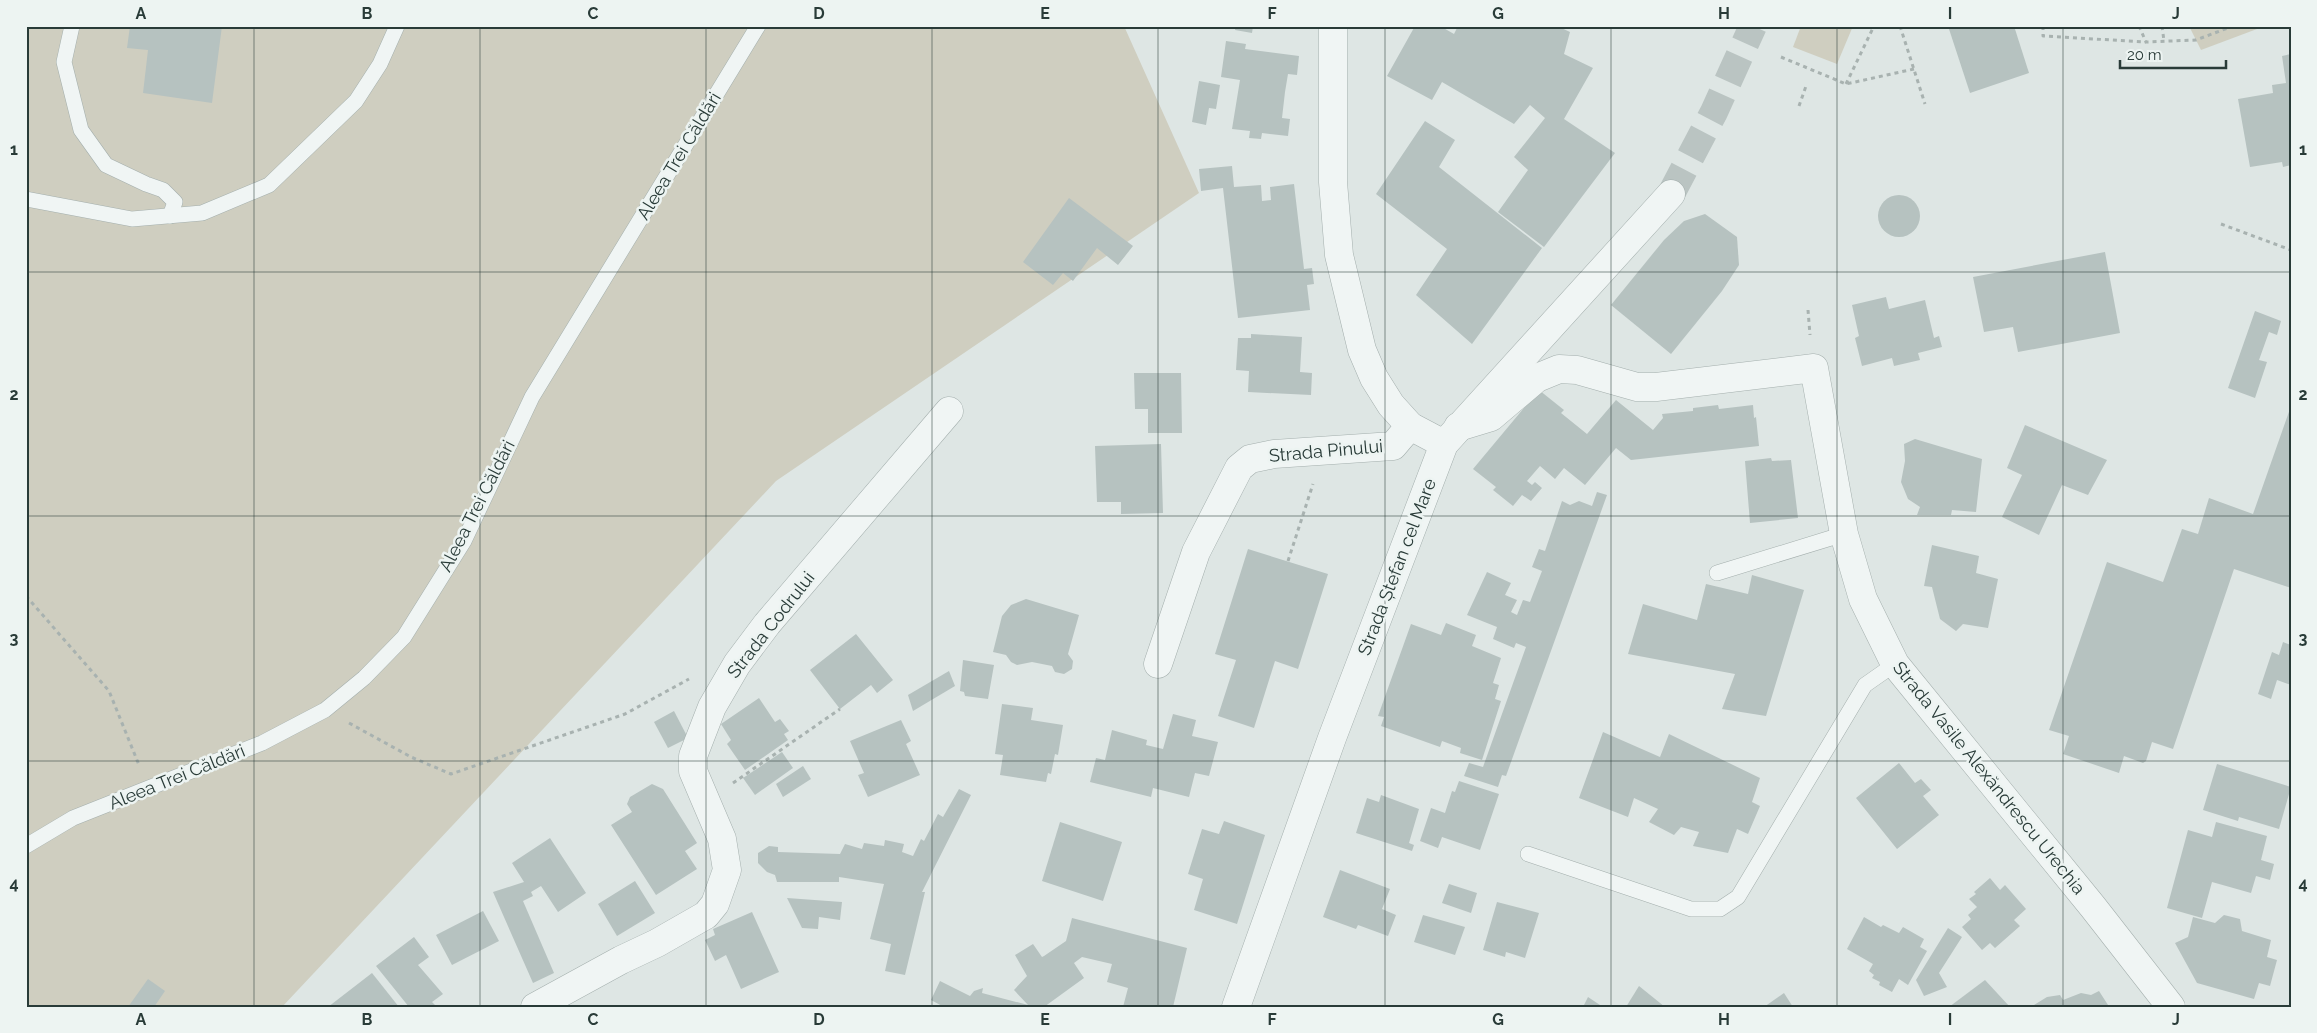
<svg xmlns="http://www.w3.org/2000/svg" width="2317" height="1033" font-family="Raleway,sans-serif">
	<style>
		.green { fill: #cfcec0 }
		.building { fill: #b6c2c0 }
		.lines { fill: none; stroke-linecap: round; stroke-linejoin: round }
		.tertiary-tunnel { stroke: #bac4c2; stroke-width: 28; stroke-dasharray: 28 14; stroke-linecap: butt }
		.service-casing { stroke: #a4afad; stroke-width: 16 }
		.minor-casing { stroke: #a4afad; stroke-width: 29 }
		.tertiary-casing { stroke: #a4afad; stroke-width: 29 }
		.path { stroke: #a8b2b0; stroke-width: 3; stroke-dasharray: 4 4; stroke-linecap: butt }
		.service { stroke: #f0f5f4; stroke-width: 15 }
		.minor { stroke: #f0f5f4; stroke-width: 28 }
		.tertiary { stroke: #f0f5f4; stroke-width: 28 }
		.grid { fill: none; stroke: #293b38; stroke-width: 1; stroke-opacity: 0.55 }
		.labels { text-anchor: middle; stroke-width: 5; stroke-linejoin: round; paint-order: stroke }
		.street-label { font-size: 18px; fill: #293b38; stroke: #edf4f2 }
		.neatline { fill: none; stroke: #293b38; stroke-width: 2 }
		.grid-label { font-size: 16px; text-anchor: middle; font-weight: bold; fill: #293b38 }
	</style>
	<rect width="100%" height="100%" fill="#dee6e4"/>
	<!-- green -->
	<g class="green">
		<polygon points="26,26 1124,26 1199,193 776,481 282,1007 26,1007"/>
		<polygon points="1801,26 1853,26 1837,64 1793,47"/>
		<polygon points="2189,26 2265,26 2201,50"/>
	</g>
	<!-- building -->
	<g class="building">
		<polygon points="130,26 222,26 212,103 143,93 148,50 127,48"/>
		<polygon points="1236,26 1253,26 1252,33 1235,30"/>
		<polygon points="1415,26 1440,26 1454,34 1458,26 1557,26 1570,32 1564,54 1593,68 1564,119 1615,153 1544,247 1498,212 1528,170 1514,157 1545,118 1530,105 1514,124 1442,82 1432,100 1387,76"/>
		<polygon points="1948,26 2014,26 2029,73 1970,93"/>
		<polygon points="1226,41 1246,44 1245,49 1299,56 1297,75 1288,74 1285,92 1282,118 1290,119 1288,136 1262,133 1261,139 1249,138 1250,131 1232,129 1240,80 1221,77"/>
		<polygon points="2291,54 2291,165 2283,167 2282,162 2250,167 2238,99 2273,93 2272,85 2286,83 2282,56"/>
		<polygon points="1199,81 1220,85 1216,109 1209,108 1206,125 1192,122"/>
		<polygon points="1425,121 1455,140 1439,167 1542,248 1472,344 1416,295 1447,249 1376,194"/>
		<polygon points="1232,166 1234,187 1261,185 1262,201 1271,200 1270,187 1294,184 1304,269 1312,268 1314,284 1307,285 1310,310 1238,318 1223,188 1201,191 1199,169"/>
		<circle cx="1899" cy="216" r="21"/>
		<polygon points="1069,198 1133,246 1118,265 1097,248 1073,281 1063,273 1053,285 1023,262"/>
		<polygon points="1705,214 1737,237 1739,265 1722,291 1671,354 1611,305 1664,240 1684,221"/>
		<polygon points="2105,252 2120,333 2018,352 2013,327 1984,332 1973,277"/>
		<polygon points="1886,297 1889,309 1925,300 1934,338 1939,336 1942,347 1918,353 1920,360 1894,366 1892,358 1862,366 1855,338 1859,336 1852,305"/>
		<polygon points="2255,311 2281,321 2277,335 2269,332 2259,360 2267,362 2255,398 2228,388"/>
		<polygon points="1251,334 1302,337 1300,372 1312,373 1311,395 1248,392 1249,371 1236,370 1238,338 1251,338"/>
		<polygon points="1134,373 1181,373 1182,433 1148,433 1148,409 1135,409"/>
		<polygon points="1539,390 1564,410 1561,413 1587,434 1616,400 1653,430 1663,418 1662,414 1693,411 1693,408 1718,405 1719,409 1753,405 1754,418 1756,417 1759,446 1631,460 1616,448 1585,485 1564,468 1555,479 1540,466 1527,481 1532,485 1535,482 1542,488 1531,501 1522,495 1513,506 1493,490 1496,487 1473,469"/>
		<polygon points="2291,406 2291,588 2234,569 2173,749 2152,742 2146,761 2143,763 2124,756 2119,773 2063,754 2069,736 2049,730 2107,562 2163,582 2182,529 2198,534 2209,498 2253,514"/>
		<polygon points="2025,425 2107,460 2088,495 2062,485 2039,535 2002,517 2022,475 2007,468"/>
		<polygon points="1915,439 1982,459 1976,512 1952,510 1951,515 1917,515 1920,507 1908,499 1901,482 1905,461 1904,444"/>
		<polygon points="1161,444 1163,513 1121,514 1121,502 1097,502 1095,446"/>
		<polygon points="1771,458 1772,461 1791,460 1798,518 1750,523 1745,461"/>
		<polygon points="1597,492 1607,495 1506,776 1502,775 1498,787 1464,776 1469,763 1483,767 1526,647 1516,643 1514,648 1493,639 1497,627 1467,615 1487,572 1511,583 1505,595 1517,600 1511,612 1517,615 1523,600 1530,602 1542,571 1532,567 1539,549 1545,551 1562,501 1570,505 1579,501 1592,506"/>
		<polygon points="1932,545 1979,556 1976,573 1998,579 1988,628 1963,624 1956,631 1940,619 1932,587 1924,586"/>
		<polygon points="1248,549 1328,574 1298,669 1275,661 1254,728 1218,716 1236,660 1215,654"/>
		<polygon points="1752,575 1804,590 1766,716 1722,709 1735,674 1628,654 1643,604 1697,620 1706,584 1748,594"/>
		<polygon points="1026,599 1079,615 1068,654 1073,661 1072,669 1064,674 1055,672 1052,666 1032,662 1017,665 1011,662 1006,655 993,652 1002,616 1011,605"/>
		<polygon points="1446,623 1476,635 1472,646 1501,658 1493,683 1499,685 1495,699 1501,701 1482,760 1460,753 1461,748 1442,741 1440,747 1381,726 1384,717 1378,716 1411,624 1441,635"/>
		<polygon points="856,634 893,680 877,693 871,685 840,709 810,670"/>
		<polygon points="2283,642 2291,645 2291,685 2277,680 2271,699 2258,694 2272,652 2279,655"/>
		<polygon points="963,660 994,665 988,699 965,696 964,692 960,691"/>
		<polygon points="949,671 955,686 913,711 908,695"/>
		<polygon points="759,698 775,722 780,719 789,731 784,734 788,740 745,770 727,744 731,740 721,724"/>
		<polygon points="1002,704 1033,708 1031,720 1063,725 1058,755 1055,754 1051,774 1048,773 1046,782 1000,775 1003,755 995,754"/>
		<polygon points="674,711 688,738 668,748 654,722"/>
		<polygon points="1173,714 1196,720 1192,736 1218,742 1209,776 1195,773 1189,797 1153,788 1151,797 1090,782 1096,758 1105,760 1112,730 1147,740 1146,745 1163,749"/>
		<polygon points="901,720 911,741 906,744 920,775 868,797 858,775 864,773 850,741"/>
		<polygon points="1603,732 1660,757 1669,734 1760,778 1752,802 1760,806 1748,834 1737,829 1728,853 1693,846 1699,832 1681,827 1674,835 1649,822 1658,809 1634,798 1628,817 1579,798"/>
		<polygon points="782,752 793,768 755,795 743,778"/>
		<polygon points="1899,763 1915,783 1921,779 1931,790 1923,796 1939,815 1897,849 1856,798"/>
		<polygon points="2217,764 2291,787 2279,829 2239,817 2238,821 2203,810"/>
		<polygon points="803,766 811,779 783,797 776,784"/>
		<polygon points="1459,781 1499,794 1480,850 1442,837 1438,848 1420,841 1431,808 1445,813 1452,791 1455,792"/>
		<polygon points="652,784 663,789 697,843 685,851 697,869 656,895 611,825 632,812 627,804 630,797"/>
		<polygon points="959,789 971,795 922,892 925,892 905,975 885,971 891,944 870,939 884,884 839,877 839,882 777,882 775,875 767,872 758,863 758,853 769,846 778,847 778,852 840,854 845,844 862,849 864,843 884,846 885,840 904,844 902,852 913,856 921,839 924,841 938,814 943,817"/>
		<polygon points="1381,795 1419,809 1409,843 1414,845 1412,851 1356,833 1367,798 1379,802"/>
		<polygon points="1224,821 1265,835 1237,924 1194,910 1203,879 1188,874 1202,829 1219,834"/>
		<polygon points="1060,822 1122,842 1103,901 1042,881"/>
		<polygon points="2216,822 2267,836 2261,860 2274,864 2270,880 2256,876 2251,893 2212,882 2202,918 2167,908 2188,830 2212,837"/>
		<polygon points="550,838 586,893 558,912 541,886 531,892 533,896 523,901 554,973 533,983 493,892 524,882 512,863"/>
		<polygon points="1340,870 1390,889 1382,909 1396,915 1388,936 1358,925 1356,929 1323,917"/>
		<polygon points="1990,878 2000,890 2005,885 2026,909 2014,920 2020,926 1995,948 1990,943 1982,950 1962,927 1971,919 1968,915 1977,907 1969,899 1976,894 1974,892"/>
		<polygon points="635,881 655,913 617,936 598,904"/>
		<polygon points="1449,884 1477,893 1471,913 1442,903"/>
		<polygon points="787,898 842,902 840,920 819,917 818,929 802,928"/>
		<polygon points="1497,902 1539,913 1525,958 1506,952 1505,957 1483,950"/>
		<polygon points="483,911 499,941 452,965 436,935"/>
		<polygon points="752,912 779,972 741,989 726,955 715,961 705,940 715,935 713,929"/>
		<polygon points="1423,915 1465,927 1455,955 1414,942"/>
		<polygon points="2224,915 2240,919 2242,931 2271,940 2267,957 2277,960 2270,986 2259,983 2254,999 2197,983 2175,943 2188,937 2193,917 2215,923"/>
		<polygon points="1864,917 1881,927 1883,925 1899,933 1903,927 1924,939 1920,947 1927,951 1908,985 1899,979 1892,992 1879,985 1880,982 1872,978 1874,975 1869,971 1873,964 1847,949"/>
		<polygon points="1072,918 1187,948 1173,1007 1123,1007 1128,988 1107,982 1112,964 1082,957 1074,963 1084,978 1044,1007 944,1007 931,1000 940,981 970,996 974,991 983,988 982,993 1028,1005 1014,990 1027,976 1015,955 1033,944 1042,957 1044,956 1066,941"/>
		<polygon points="1948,928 1962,937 1939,973 1947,987 1924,996 1916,980"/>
		<polygon points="414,937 429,957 418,965 443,994 432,1002 435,1005 433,1007 409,1007 376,966"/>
		<polygon points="372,973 399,1007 328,1007"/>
		<polygon points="148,979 165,991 154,1007 128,1007"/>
		<polygon points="1985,980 2010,1007 1949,1007"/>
		<polygon points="1639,986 1665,1007 1626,1007"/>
		<polygon points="2099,991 2108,1005 2104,1007 2036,1007 2034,1005 2047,997 2060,995 2063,1000 2081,993 2091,995"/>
		<polygon points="1784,993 1793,1007 1764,1007"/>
		<polygon points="1588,997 1603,1007 1583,1007"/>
	</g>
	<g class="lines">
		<!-- tertiary-tunnel -->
		<polyline class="tertiary-tunnel" points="1671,194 1714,112 1753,26"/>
		<defs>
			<g id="service">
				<polyline points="72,26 64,62 81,130 106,165 146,184 163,190 175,202 170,216"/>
				<polyline points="26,199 132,219 202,213 269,185 356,101 380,64 397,26"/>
				<polyline points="1717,573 1844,534"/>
				<polyline points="26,846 73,818 262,743 325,710 364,678 404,637 464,541 532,397 758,26"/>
				<polyline points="1528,854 1691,909 1720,909 1738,897 1865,685 1895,664"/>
			</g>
			<g id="minor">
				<polyline points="1333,26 1333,182 1339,255 1362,350 1374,378 1391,405 1410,426 1444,444"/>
				<polyline points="1458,427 1491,417 1537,378 1559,369 1577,370 1637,387 1656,387 1814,368 1844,534 1863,599 1895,664 2093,907 2171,1007"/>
				<polyline points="1158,664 1196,552 1239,468 1250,459 1274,454 1393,446 1410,426"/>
				<polyline points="535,1007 621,960 657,943 706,915 715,904 727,870 722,839 693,771 693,756 712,707 737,664 767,624 949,411"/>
			</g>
			<polyline id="tertiary" points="1236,1007 1332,738 1444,444 1671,194"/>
		</defs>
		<!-- service casing -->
		<use href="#service" class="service-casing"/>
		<!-- minor casing -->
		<use href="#minor" class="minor-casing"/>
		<!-- tertiary casing -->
		<use href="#tertiary" class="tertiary-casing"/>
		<!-- path -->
		<g class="path">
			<polyline points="1900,26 1925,104"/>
			<polyline points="2043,26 2043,36 2146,42"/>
			<polyline points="2139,26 2146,42 2196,40 2233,26"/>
			<polyline points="2162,26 2164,41"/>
			<polyline points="1781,57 1846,84 1914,69"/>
			<polyline points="1846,84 1874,26"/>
			<polyline points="1799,106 1806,86"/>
			<polyline points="2221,224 2291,250"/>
			<polyline points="1808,310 1810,335"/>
			<polyline points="1288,561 1313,484"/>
			<polyline points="26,596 109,691 139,765"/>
			<polyline points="349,723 411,757 451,774 625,714 689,679"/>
			<polyline points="733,783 840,709"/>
		</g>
		<!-- service -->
		<use href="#service" class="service"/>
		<!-- minor -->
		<use href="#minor" class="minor"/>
		<!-- tertiary -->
		<use href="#tertiary" class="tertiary"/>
	</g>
	<!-- grid -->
	<path class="grid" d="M254 26V1007M480 26V1007M706 26V1007M932 26V1007M1158 26V1007M1385 26V1007M1611 26V1007M1837 26V1007M2063 26V1007M26 272H2291M26 516H2291M26 761H2291"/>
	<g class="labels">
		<!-- street labels -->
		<g class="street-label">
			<text transform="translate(679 156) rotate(-59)" y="6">Aleea Trei Căldări</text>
			<text transform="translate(1326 451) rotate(-5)" y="6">Strada Pinului</text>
			<text transform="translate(477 506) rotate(-63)" y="6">Aleea Trei Căldări</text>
			<text transform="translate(1397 567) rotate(-69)" y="6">Strada Ștefan cel Mare</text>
			<text transform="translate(771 625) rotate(-52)" y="6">Strada Codrului</text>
			<text transform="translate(177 777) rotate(-22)" y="6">Aleea Trei Căldări</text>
			<text transform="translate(1989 778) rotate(51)" y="6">Strada Vasile Alexăndrescu Urechia</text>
		</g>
	</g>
	<!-- border -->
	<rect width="2317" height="1033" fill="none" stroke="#edf4f2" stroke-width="55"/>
	<!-- scale -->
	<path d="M2120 60v8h106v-8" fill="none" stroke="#293b38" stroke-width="2.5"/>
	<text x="2127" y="60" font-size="15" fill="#293b38" stroke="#edf4f2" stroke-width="4" paint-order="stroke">20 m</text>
	<rect x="28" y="28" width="2262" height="978" class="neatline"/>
	<g class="grid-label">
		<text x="141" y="19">A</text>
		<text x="367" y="19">B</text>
		<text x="593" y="19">C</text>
		<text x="819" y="19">D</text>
		<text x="1045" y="19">E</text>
		<text x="1272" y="19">F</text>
		<text x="1498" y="19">G</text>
		<text x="1724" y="19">H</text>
		<text x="1950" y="19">I</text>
		<text x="2176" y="19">J</text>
		<text x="14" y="155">1</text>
		<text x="2303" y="155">1</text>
		<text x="14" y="400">2</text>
		<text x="2303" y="400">2</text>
		<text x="14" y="644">3</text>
		<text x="2303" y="644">3</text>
		<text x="14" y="889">4</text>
		<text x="2303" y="889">4</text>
		<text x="141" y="1025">A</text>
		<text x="367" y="1025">B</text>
		<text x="593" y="1025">C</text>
		<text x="819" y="1025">D</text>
		<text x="1045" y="1025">E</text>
		<text x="1272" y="1025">F</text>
		<text x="1498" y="1025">G</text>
		<text x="1724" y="1025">H</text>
		<text x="1950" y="1025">I</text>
		<text x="2176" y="1025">J</text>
	</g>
</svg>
